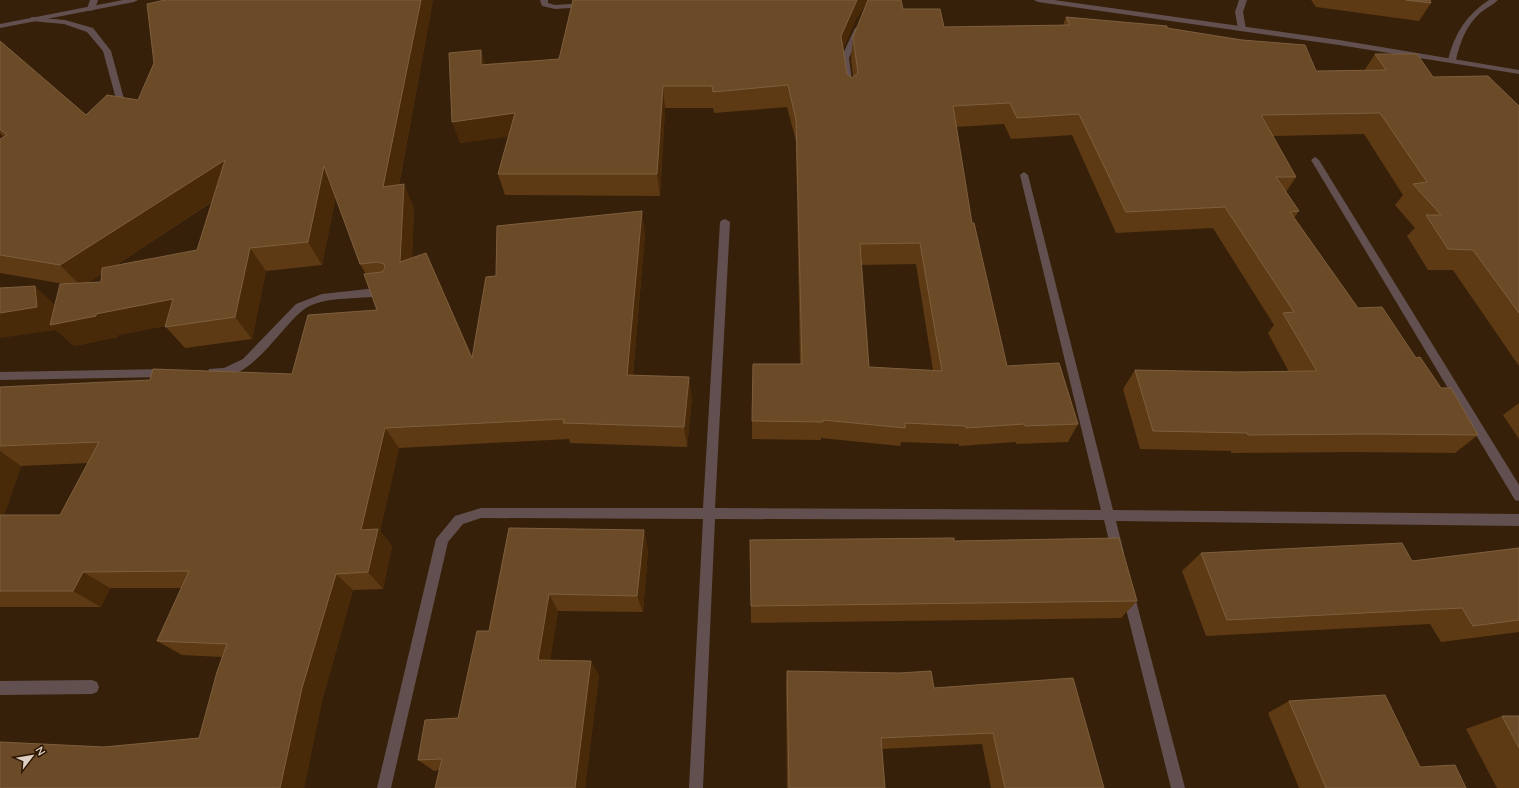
<svg xmlns="http://www.w3.org/2000/svg" width="1519" height="788" font-family="'Nunito Sans',sans-serif">
	<style>
		.lines { fill: none; stroke-linecap: round; stroke-linejoin: round }
		.service { fill: #61504f; fill-rule: evenodd }
		.minor { fill: #61504f; fill-rule: evenodd }
		.tertiary { fill: #61504f; fill-rule: evenodd }
		.wall { fill: #5d3a14; fill-rule: evenodd }
		.shaded-wall { fill: #482908 }
		.building { fill: #6b4a27; stroke: #7d5f3f; fill-rule: evenodd }
	</style>
	<rect width="100%" height="100%" fill="#372009"/>
	<g class="lines">
		<!-- service -->
		<g class="service">
			<polygon points="540,0 548,0 548,3 555,5 586,3 590,5 586,7 555,9 542,6"/>
			<polygon points="31,17 65,20 93,28 111,51 127,110 125,114 119,114 118,112 119,110 103,51 87,32 64,24 31,21"/>
			<polygon points="855,28 858,28 862,30 849,58 853,88 849,90 845,88 841,58"/>
		</g>
		<!-- minor -->
		<g class="minor">
			<polygon points="90,0 98,0 95,9 91,11 87,9"/>
			<polygon points="1239,0 1247,0 1243,12 1246,29 1242,31 1238,29 1235,12"/>
			<path d="M1489 0H1498C1493 5 1486 8 1480 13 1466 26 1460 42 1456 60L1452 62H1449L1448 60C1454 34 1467 14 1489 0Z"/>
			<polygon points="1315,157 1319,160 1519,485 1519,501 1515,500 1311,160"/>
			<polygon points="1024,172 1028,175 1113,510 1519,514 1519,526 1116,521 1124,553 1122,557 1118,559 1114,557 1112,553 1104,520 715,519 703,788 689,788 703,519 481,518 463,524 448,542 391,788 377,788 436,539 455,516 481,508 703,508 720,222 722,220 725,219 730,222 715,508 1101,510 1020,175"/>
			<path d="M386 287 390 288 391 291 390 294C365 301 324 294 303 310 278 330 247 388 209 375L208 372 209 369 224 368 243 359 296 304 322 294Z"/>
			<polygon points="165,369 169,370 170,373 169,376 165,377 0,380 0,372"/>
			<polygon points="1128,587 1133,589 1134,593 1185,788 1171,788 1122,593 1123,589"/>
			<polygon points="92,680 97,682 99,687 97,692 92,694 0,695 0,681"/>
		</g>
		<!-- tertiary -->
		<g class="tertiary">
			<polygon points="123,0 138,0 134,2 0,28 0,24"/>
			<polygon points="1034,0 1054,0 1339,40 1519,70 1519,74 1339,45 1038,2"/>
		</g>
	</g>
	<!-- wall -->
	<g class="wall">
		<path d="M165 0H433L399 185 414 208 412 258 426 253 472 357 496 276 645 233 633 375 692 398 687 447 570 443 569 439 399 448 380 531 392 546 383 589 353 590 322 701 304 788 104 747 199 738 222 657 182 655 157 641 182 588H110L101 607H0V387L292 374 377 310 366 274 360 264 336 196 322 265 266 271 252 339 185 348 165 326 118 335V337L74 346 56 330 55 305 64 284 0 273V139L4 137 0 133V41L86 115 138 100 154 63ZM212 202 197 250 116 265ZM101 274V282H89ZM88 463 60 515H4L21 466Z"/>
		<path d="M573 0H867V3L856 19 843 49 847 74 852 78 853 77 851 58 853 37 903 9 944 27 1063 25 1066 17 1167 28 1316 71H1364L1375 54 1433 77 1519 106V366L1453 270H1428L1407 236 1415 228 1395 205 1403 195 1364 134 1273 136 1296 177 1286 192 1299 211 1294 218 1358 308 1416 358 1478 435 1455 453 1352 452 1231 453V451L1140 449 1123 389 1135 370 1238 372H1289L1268 333 1274 325 1213 228 1116 233 1072 135 1011 139 1004 124 956 127 972 223 1007 366 1078 424 1068 442 1016 444V442L959 446V444L901 442 900 446 821 438V440L752 439V421L800 364 796 141 787 107 714 113 713 108H665L660 196 505 195 498 174 508 136 460 143 485 64 559 59ZM916 264 933 370 869 367 861 265Z"/>
		<polygon points="1311,0 1430,0 1431,3 1419,21 1316,7"/>
		<polygon points="1519,403 1519,439 1503,415"/>
		<polygon points="509,528 648,549 643,612 558,611 550,660 599,675 585,788 435,788 439,770 434,771 418,760 458,718 489,631"/>
		<polygon points="750,540 1137,601 1121,618 751,623"/>
		<polygon points="1519,548 1519,632 1441,642 1430,624 1206,636 1182,571 1201,553 1412,561"/>
		<polygon points="787,671 934,688 1104,788 991,788 982,744 882,749 885,788 787,788 786,685"/>
		<polygon points="1289,701 1420,767 1466,788 1299,788 1268,713"/>
		<polygon points="1502,716 1519,716 1519,788 1497,788 1466,729"/>
	</g>
	<!-- shaded-wall -->
	<g class="shaded-wall">
		<polygon points="421,0 433,0 394,210 383,187"/>
		<polygon points="857,0 867,0 867,3 856,19 840,57 841,36"/>
		<polygon points="481,50 487,71 481,65"/>
		<polygon points="663,86 665,108 660,196 657,174"/>
		<polygon points="515,113 521,135 460,143 452,122"/>
		<polygon points="225,160 240,183 82,287 60,265"/>
		<polygon points="324,166 337,190 322,265 308,242"/>
		<polygon points="404,184 414,208 411,284 400,262"/>
		<polygon points="642,211 645,233 631,396 627,375"/>
		<polygon points="250,248 266,271 252,339 235,317"/>
		<polygon points="426,253 436,275 481,379 472,358"/>
		<polygon points="35,286 58,308 96,314 173,299 192,321 118,335 118,337 74,346 56,330 0,338 0,313"/>
		<polygon points="689,377 692,398 687,447 684,427"/>
		<polygon points="385,428 399,448 380,531 392,546 383,589 368,572 361,530"/>
		<polygon points="0,451 21,466 0,527"/>
		<polygon points="644,530 648,549 643,612 637,596"/>
		<polygon points="83,572 110,588 101,607 73,591"/>
		<polygon points="336,574 353,590 322,701 304,788 280,788 302,688"/>
		<polygon points="549,594 558,611 548,674 538,660"/>
		<polygon points="591,661 599,675 585,788 575,788"/>
	</g>
	<!-- building -->
	<g class="building">
		<polygon points="165,0 421,0 383,187 404,184 400,262 426,253 472,358 486,277 496,276 497,226 642,211 627,375 689,377 684,427 563,423 564,419 385,428 361,530 378,529 368,572 336,574 302,688 280,788 0,788 0,742 104,747 199,738 217,672 227,644 157,641 189,571 83,572 73,591 0,591 0,515 60,515 99,442 0,446 0,387 150,380 153,369 292,374 308,315 377,310 364,274 382,272 385,268 384,264 378,262 360,264 324,166 308,242 250,248 235,317 165,327 173,299 96,314 96,316 50,325 60,284 101,282 102,268 197,250 225,160 60,265 0,255 0,139 7,135 0,129 0,41 86,115 107,95 138,100 154,63 147,4"/>
		<path d="M573 0H857L841 36 847 74 852 78 858 73 853 37 868 0H901L903 9H940L944 27 1070 25 1066 17 1167 26V28L1242 40 1305 45 1316 71 1386 70 1375 54H1417L1433 77 1488 76 1519 106V313L1473 250 1448 249 1426 215H1441L1413 184 1427 182 1380 113 1261 115 1296 177H1276L1299 211 1290 212 1358 308 1382 307 1416 358 1420 357 1441 388H1451L1478 435 1372 434 1248 435 1247 433 1153 431 1135 370 1238 372 1317 371 1283 313 1294 312 1225 207 1126 212 1079 114 1017 118 1010 103 953 106 972 223H974L1007 366 1059 363 1078 424 1025 426 1024 424 966 428V426L905 423V428L823 420V422L752 421 753 364H802L796 120 788 85 713 92 712 86H663L657 174H498L515 113 452 122 449 53 481 50V65L559 59ZM920 243 942 371 869 367 860 244Z"/>
		<polygon points="1406,0 1430,0 1431,3"/>
		<polygon points="35,286 37,307 0,313 0,288"/>
		<polygon points="509,528 644,530 637,596 549,594 538,660 591,661 575,788 435,788 442,759 418,760 425,720 458,718 477,631 489,631"/>
		<polygon points="954,538 954,541 1119,538 1137,601 751,606 750,540"/>
		<polygon points="1402,543 1412,561 1519,548 1519,620 1473,626 1462,608 1227,620 1201,553"/>
		<polygon points="787,671 900,673 931,671 934,688 1073,678 1104,788 1005,788 993,733 881,738 885,788 789,788"/>
		<polygon points="1385,695 1420,767 1455,765 1466,788 1326,788 1289,701"/>
		<polygon points="1502,716 1519,716 1519,748"/>
	</g>
	<!-- north arrow -->
	<g transform="translate(32 756) rotate(59)" stroke="#2c1602" stroke-width="3" paint-order="stroke">
	<path d="M0-3L7 15L0 10L-7 15Z" fill="#decfc2"/>
	<text y="-6" font-size="11" font-weight="bold" text-anchor="middle" fill="#decfc2">N</text>
	</g>
</svg>
